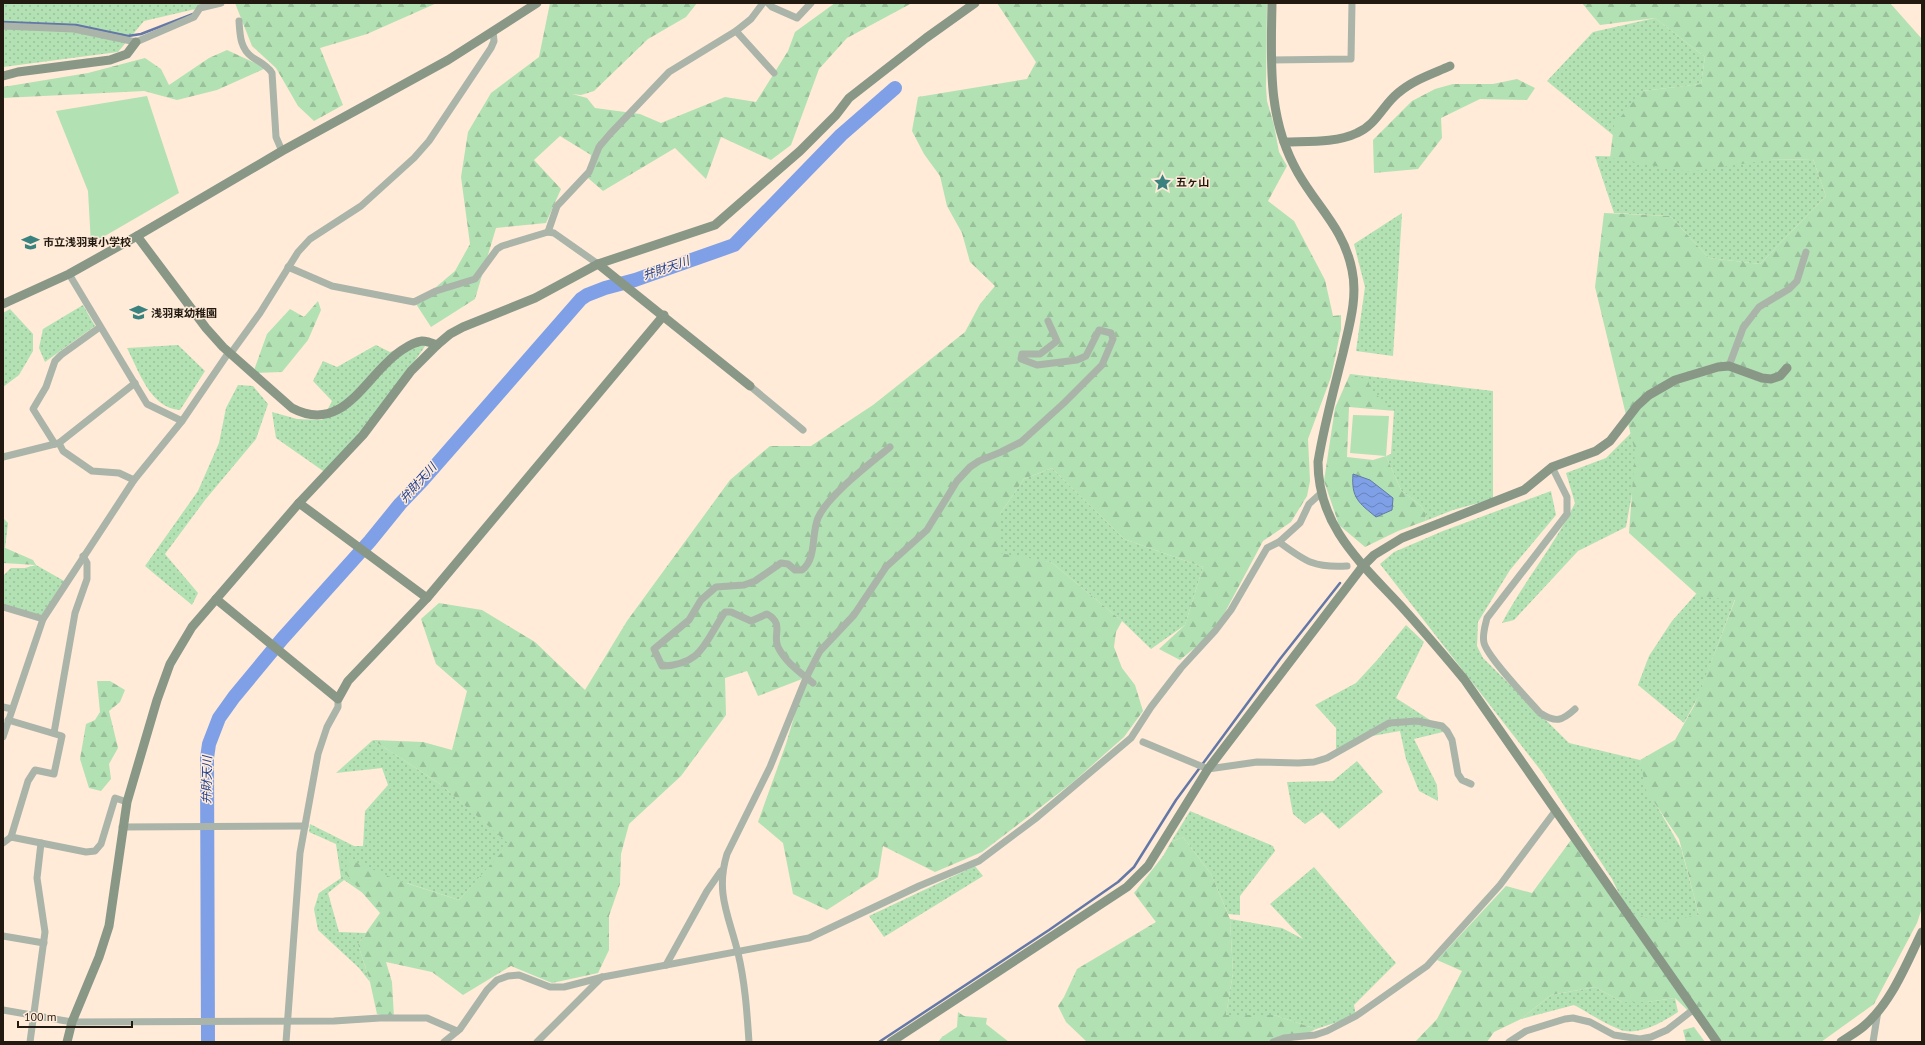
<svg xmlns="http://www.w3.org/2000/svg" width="1925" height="1045" font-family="'PT Sans','Noto Sans JP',sans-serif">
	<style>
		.green { fill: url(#green-dots) }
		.forest { fill: url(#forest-firs) }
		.pitch { fill: #b2e1b4 }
		.water { fill: url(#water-waves); stroke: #6378a7 }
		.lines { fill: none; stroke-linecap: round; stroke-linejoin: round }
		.stream { stroke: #6378a7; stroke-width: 2.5 }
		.river { stroke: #7fa0e7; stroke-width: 14 }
		.street { stroke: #aab4a9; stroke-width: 7 }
		.secondary { stroke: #899787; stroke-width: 9 }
		.labels { text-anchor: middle; stroke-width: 3; stroke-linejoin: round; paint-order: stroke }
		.poi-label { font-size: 11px; font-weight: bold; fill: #221a11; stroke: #ffebd8; text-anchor: start }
		.water-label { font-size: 12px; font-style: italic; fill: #204092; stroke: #ffebd8 }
	</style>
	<defs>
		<pattern id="green-dots" width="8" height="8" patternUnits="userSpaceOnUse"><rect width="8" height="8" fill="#b2e1b4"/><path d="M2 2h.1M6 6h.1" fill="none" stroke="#99c09a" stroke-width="1.8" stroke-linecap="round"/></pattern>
		<pattern id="forest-firs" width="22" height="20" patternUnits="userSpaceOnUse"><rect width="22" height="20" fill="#b2e1b4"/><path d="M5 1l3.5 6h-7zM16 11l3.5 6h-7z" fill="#99c09a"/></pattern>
		<pattern id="water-waves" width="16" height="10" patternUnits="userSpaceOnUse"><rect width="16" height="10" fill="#7fa0e7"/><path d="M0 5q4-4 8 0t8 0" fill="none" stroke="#6882ba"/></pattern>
	</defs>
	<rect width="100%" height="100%" fill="#ffebd8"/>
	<!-- green -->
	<g class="green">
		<polygon points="3,3 221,3 144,21 118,52 3,67"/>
		<polygon points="1655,18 1705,57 1701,84 1642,91 1613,135 1547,81 1593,32"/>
		<polygon points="1595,156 1768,160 1813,159 1826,196 1760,264 1709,258 1670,216 1614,213"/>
		<polygon points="1402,213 1393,356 1356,351 1365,287 1354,244"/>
		<polygon points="83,305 95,326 45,362 39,348 43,329"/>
		<polygon points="10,309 33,334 33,351 19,375 3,387 3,313"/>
		<polygon points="417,342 428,342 359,440 326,473 276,438 272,412 297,419 322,420 332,401 313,381 323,361 337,367 376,345 390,352"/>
		<path d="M178 345 205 371 180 410C150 408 139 371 127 348Z"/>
		<polygon points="1350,374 1493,391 1493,499 1453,510 1425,521 1426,514 1421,506 1401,490 1386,456 1391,454 1394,411"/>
		<polygon points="238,385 253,386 268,404 256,439 205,500 165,554 198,593 192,605 145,566 198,491 219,443 226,408"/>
		<path d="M1631 433 1638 460 1626 527 1578 551 1514 620 1502 623C1524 581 1555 545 1575 503L1566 473 1606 458Z"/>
		<polygon points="1052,468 1124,539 1203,567 1185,625 1151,649 1122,621 1051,562 996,557 1000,514 1024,479"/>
		<polygon points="1551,491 1556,515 1510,570 1478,622 1477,646 1483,658 1569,743 1640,760 1654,801 1681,848 1699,915 1667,927 1631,918 1612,879 1542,772 1380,564 1394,552 1443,531"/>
		<polygon points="3,518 8,523 5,548 3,547"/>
		<polygon points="36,565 66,582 43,619 3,607 3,576 11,568 25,568"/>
		<polygon points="1696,594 1735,599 1698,697 1684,723 1638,685 1649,656 1672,621"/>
		<polygon points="1406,625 1424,642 1396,698 1447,731 1414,739 1437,785 1438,801 1419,791 1406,759 1400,731 1361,738 1336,752 1336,728 1315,705 1356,683 1378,659"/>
		<polygon points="373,740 440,784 510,844 459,900 407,883 392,913 344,880 328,893 339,932 366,933 358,944 370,982 359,968 318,930 314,909 319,893 341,878 336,844 309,832 310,824 354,846 363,846 365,811 388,785 382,768 336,773"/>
		<polygon points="1357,761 1383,792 1339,829 1322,812 1305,824 1293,814 1287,782 1333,781"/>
		<polygon points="1190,811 1273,846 1275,851 1240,896 1240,915 1228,914 1211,874 1183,837 1171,842"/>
		<polygon points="975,866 983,876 884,937 869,916"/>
		<polygon points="1314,867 1396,963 1354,1005 1356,1016 1316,1029 1274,1015 1226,1015 1233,973 1230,919 1282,928 1303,939 1270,904"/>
		<path d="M1595 987 1622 1002H1647L1675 998 1678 1012C1663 1022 1639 1036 1621 1030 1605 1024 1589 1013 1574 1005L1521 1019 1551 995Z"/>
	</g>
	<!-- forest -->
	<g class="forest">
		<polygon points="235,3 437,3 367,34 320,48 343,105 314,121 298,106 276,68 252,46"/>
		<polygon points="550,3 697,3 686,17 648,39 594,91 581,95 572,94 587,98 595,108 640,114 661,123 725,97 756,102 788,51 795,32 835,3 912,3 847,38 819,69 791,145 771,160 721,137 706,179 675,148 603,191 588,178 591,155 560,136 534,160 561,189 546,223 496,228 475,299 431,327 416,304 455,271 470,244 461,177 468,132 491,93 539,57"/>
		<polygon points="997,3 1267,3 1266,87 1267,101 1274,125 1279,152 1287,166 1268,201 1294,221 1325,280 1333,316 1341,315 1341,329 1331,377 1308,439 1310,481 1307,496 1291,522 1263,541 1215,631 1180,660 1159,649 1185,625 1203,567 1124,539 1052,468 1024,479 1000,514 1000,553 1051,562 1122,621 1116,632 1114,647 1122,668 1135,685 1143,711 1124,737 1072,783 982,852 935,872 883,846 878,877 827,910 793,894 783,843 758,822 786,744 805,680 796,671 802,679 758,696 747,671 725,678 726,715 681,776 629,824 621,854 620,884 609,916 609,950 598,973 552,983 511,966 463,995 432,972 386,962 392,982 394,1018 377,1014 370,982 358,944 380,913 345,873 348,859 400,881 459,900 509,844 440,784 373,740 423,742 452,750 467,691 436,664 421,619 439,603 482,610 535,642 585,690 627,621 730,480 770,446 811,446 873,405 965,332 980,304 995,286 970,262 962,233 947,206 940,176 924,154 912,131 918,97 1027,79 1036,62"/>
		<polygon points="1582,3 1890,3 1922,39 1922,908 1917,923 1874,1004 1821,1042 1720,1042 1675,998 1647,1002 1622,1002 1595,987 1551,995 1521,1019 1494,1032 1487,1042 1415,1042 1437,1019 1462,971 1437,960 1506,886 1532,893 1574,836 1622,911 1662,922 1699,915 1679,839 1646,790 1640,760 1675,740 1694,706 1735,600 1700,597 1629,533 1635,452 1595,287 1604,213 1670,216 1709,258 1760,264 1826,196 1813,159 1768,160 1689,172 1610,158 1614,125 1642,91 1701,84 1705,57 1655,18 1600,25"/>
		<polygon points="227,50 266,68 217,90 177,100 144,91 3,98 3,87 88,73 145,58 161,69 169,85 209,58"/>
		<polygon points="1517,79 1535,88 1527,100 1480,99 1441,118 1442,138 1418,169 1374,173 1373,140 1412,101 1435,89 1453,84 1493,84"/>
		<polygon points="318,301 321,310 308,340 282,372 253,373 267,334 290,309 304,317"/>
		<polygon points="1350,374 1368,380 1371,390 1395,411 1349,407 1347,457 1373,460 1386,456 1401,490 1421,506 1426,514 1425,521 1398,531 1365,547 1339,525 1324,481 1335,408"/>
		<polygon points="3,547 33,560 36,565 3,563"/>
		<polygon points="97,681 110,681 125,690 120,702 109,711 118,748 109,764 111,779 101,791 89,788 80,759 86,724 95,720 100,712"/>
		<polygon points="1183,837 1211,874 1230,919 1233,973 1226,1015 1274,1015 1316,1029 1289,1042 1087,1042 1066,1022 1058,1006 1064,997 1077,969 1156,922 1134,893 1163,856 1171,842"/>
		<polygon points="958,1012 964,1016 987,1018 986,1024 1009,1042 938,1042 942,1037 957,1027"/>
		<polygon points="1694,1027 1705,1042 1686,1042 1683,1030"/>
	</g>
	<!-- pitch -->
	<g class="pitch">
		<polygon points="147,96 179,193 91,244 88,191 56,111"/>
		<polygon points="1353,415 1389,416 1386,456 1350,453"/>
	</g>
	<!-- water -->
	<path class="water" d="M1353 474 1370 480 1393 498 1392 510 1376 517C1359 503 1351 498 1353 474Z"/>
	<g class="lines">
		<!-- stream -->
		<g class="stream">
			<polyline points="3,22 76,25 128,36 141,34 193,14"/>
			<polyline points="879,1042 1049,930 1118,882 1134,867 1176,800 1280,659 1340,583"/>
		</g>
		<!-- river -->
		<polyline class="river" points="208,1042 207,758 209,744 219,718 234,697 282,639 370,541 400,504 422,481 581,299 587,295 605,288 635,280 734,245 841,135 895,88"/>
		<!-- street -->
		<g class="street">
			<polyline points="768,3 772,7 797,18 811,3"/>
			<path d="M239 21C240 35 240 48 252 57 259 62 267 65 272 73L276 137 282 151"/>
			<polyline points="3,26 74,29 136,42 194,17 200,8 221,3"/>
			<polyline points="736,31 774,73"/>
			<polyline points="1271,60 1351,59 1352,3"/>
			<polyline points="548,232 557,206 589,172 599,147 610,134 669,72 736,31 751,19 763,3"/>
			<polyline points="288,267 332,286 414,302 436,291 475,279 497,249 502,246 548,232 554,233 598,264"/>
			<polyline points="69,274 147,404 182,421"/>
			<polyline points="231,353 260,313 298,252 310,239 361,206 414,158 429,141 491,48 494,41 493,31"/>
			<polyline points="1729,366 1743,328 1759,307 1789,289 1797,281 1806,252"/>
			<polyline points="750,386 803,430"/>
			<polyline points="59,443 63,451 92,471 119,473 134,480"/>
			<polyline points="55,444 33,409 46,387 55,361 61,355 100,327"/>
			<polyline points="3,457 59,443 135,383"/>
			<path d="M1552 467 1567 497V514L1487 618C1485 626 1482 635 1484 643 1488 658 1528 699 1540 713 1556 723 1562 721 1575 709"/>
			<polyline points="1279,542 1300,523 1309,504 1320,494"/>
			<polyline points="3,607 43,619"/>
			<path d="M813 683C801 673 785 662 778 647 772 635 785 624 767 614L751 621 731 612H725C705 641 703 665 662 666L654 649 689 620 701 600 716 587 744 585 755 581 781 563 788 564 795 570H802C817 559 811 534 818 518 828 495 870 464 890 447"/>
			<polyline points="3,707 12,709"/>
			<polyline points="8,720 62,736 54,774 35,770 28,781 11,837"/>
			<polyline points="54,733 75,613 87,579 87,563 83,556"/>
			<polyline points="3,737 43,619 134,480 182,421 229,352"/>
			<polyline points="1143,742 1208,769 1257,762 1298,763 1314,762 1327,758 1389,723 1417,721 1442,726 1447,731 1452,740 1458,774 1462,780 1471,784"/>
			<polyline points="122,827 305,826"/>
			<polyline points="3,843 11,837 86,852 95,851 101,844 115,798 127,802"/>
			<polyline points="3,936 44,943"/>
			<polyline points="666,965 707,891 721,871"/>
			<polyline points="3,1010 72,1022 334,1021 380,1018 427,1018 457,1031"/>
			<polyline points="30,1042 45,932 37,878 41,843"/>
			<polyline points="286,1042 300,853 318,754 327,727 338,707 338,699"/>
			<path d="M444 1042 460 1029 487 990 497 980 508 976 519 975 550 987H564L603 977 809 938 919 886 979 861 1035 819 1131 738 1151 707 1181 668 1215 631 1231 610 1267 548 1279 542C1305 561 1313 568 1347 566"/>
			<polyline points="537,1042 602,977"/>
			<path d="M749 1042C747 1012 745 982 738 953 729 916 715 893 727 854L770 767 806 678 820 651 854 615 886 567 927 530 957 481 970 467 979 461 1001 452 1021 442 1064 403 1102 365 1113 339 1111 333 1099 330 1086 356 1077 360 1037 365 1021 359 1022 354H1040L1057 341 1048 321"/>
			<polyline points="1273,1042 1284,1038 1315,1035 1327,1031 1356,1016 1427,966 1500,885 1556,810"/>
			<polyline points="1509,1042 1526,1031 1565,1019 1573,1018 1590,1022 1614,1035 1640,1039 1651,1037 1667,1030 1694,1009"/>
			<polyline points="1873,1042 1878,1011"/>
		</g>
		<!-- secondary -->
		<g class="secondary">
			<path d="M1272 3C1271 63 1267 119 1298 173 1318 208 1344 229 1352 270 1358 298 1349 326 1343 353 1334 389 1324 425 1318 462 1318 526 1360 562 1400 605 1422 629 1443 654 1464 679L1717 1042"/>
			<polyline points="3,76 18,72 110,60 127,54 136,42"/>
			<path d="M1284 142C1307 141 1336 143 1357 133 1376 125 1383 105 1398 93 1413 80 1432 74 1450 66"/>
			<path d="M137 236 206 328 223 347 292 408C345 436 366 373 402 350 408 346 415 342 422 341 427 341 432 343 437 345"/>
			<polyline points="598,264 750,386"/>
			<polyline points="3,304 69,274 137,236 282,151 448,60 537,3"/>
			<polyline points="299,503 427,598"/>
			<polyline points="216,599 338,699 348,681 427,598 664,315"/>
			<polyline points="67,1042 72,1022 99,957 109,926 127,802 157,700 170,664 192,627 299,503 363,435 411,371 437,345 450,334 463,327 535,298 598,264 715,225 800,151 836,115 849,98 926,38 975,3"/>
			<polyline points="891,1042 1127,887 1148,866 1208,769 1363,566 1374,555 1402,538 1524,490 1552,467 1596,451 1610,441 1637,406 1649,395 1675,380 1718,367 1729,366 1762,378 1771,379 1780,376 1787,368"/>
			<path d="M1841 1042C1848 1037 1857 1032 1864 1026 1892 1002 1906 964 1922 932"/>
		</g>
	</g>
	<!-- icons -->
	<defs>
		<symbol id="sight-bare" viewBox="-9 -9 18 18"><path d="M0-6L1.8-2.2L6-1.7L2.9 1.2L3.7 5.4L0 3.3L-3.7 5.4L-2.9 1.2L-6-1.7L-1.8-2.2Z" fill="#3a827f" stroke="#ffebd8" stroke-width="2.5" paint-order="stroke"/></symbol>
		<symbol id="school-bare" viewBox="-9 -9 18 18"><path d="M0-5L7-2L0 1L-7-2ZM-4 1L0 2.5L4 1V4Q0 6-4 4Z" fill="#3a827f" stroke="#ffebd8" stroke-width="2.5" paint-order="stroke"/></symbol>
	</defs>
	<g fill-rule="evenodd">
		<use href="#sight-bare" x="1150" y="170" width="25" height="25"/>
		<use href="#school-bare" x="18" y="230" width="25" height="25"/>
		<use href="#school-bare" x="126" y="300" width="25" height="25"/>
	</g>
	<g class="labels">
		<!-- poi labels -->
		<g class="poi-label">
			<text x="1176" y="186">五ヶ山</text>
			<text x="43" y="246">市立浅羽東小学校</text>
			<text x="151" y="317">浅羽東幼稚園</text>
		</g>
		<!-- water labels -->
		<g class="water-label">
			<text transform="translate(666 268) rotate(-19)" y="4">弁財天川</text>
			<text transform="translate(418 483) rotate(-48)" y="4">弁財天川</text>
			<text transform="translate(207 780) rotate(-89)" y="4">弁財天川</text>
		</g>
	</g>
	<!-- border -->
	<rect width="1925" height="1045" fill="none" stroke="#221a11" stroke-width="8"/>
	<!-- scale -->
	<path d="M18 1021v6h114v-6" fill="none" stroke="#221a11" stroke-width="2"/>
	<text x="24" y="1021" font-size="12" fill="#221a11" stroke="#ffebd8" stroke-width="3" paint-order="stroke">100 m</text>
</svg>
